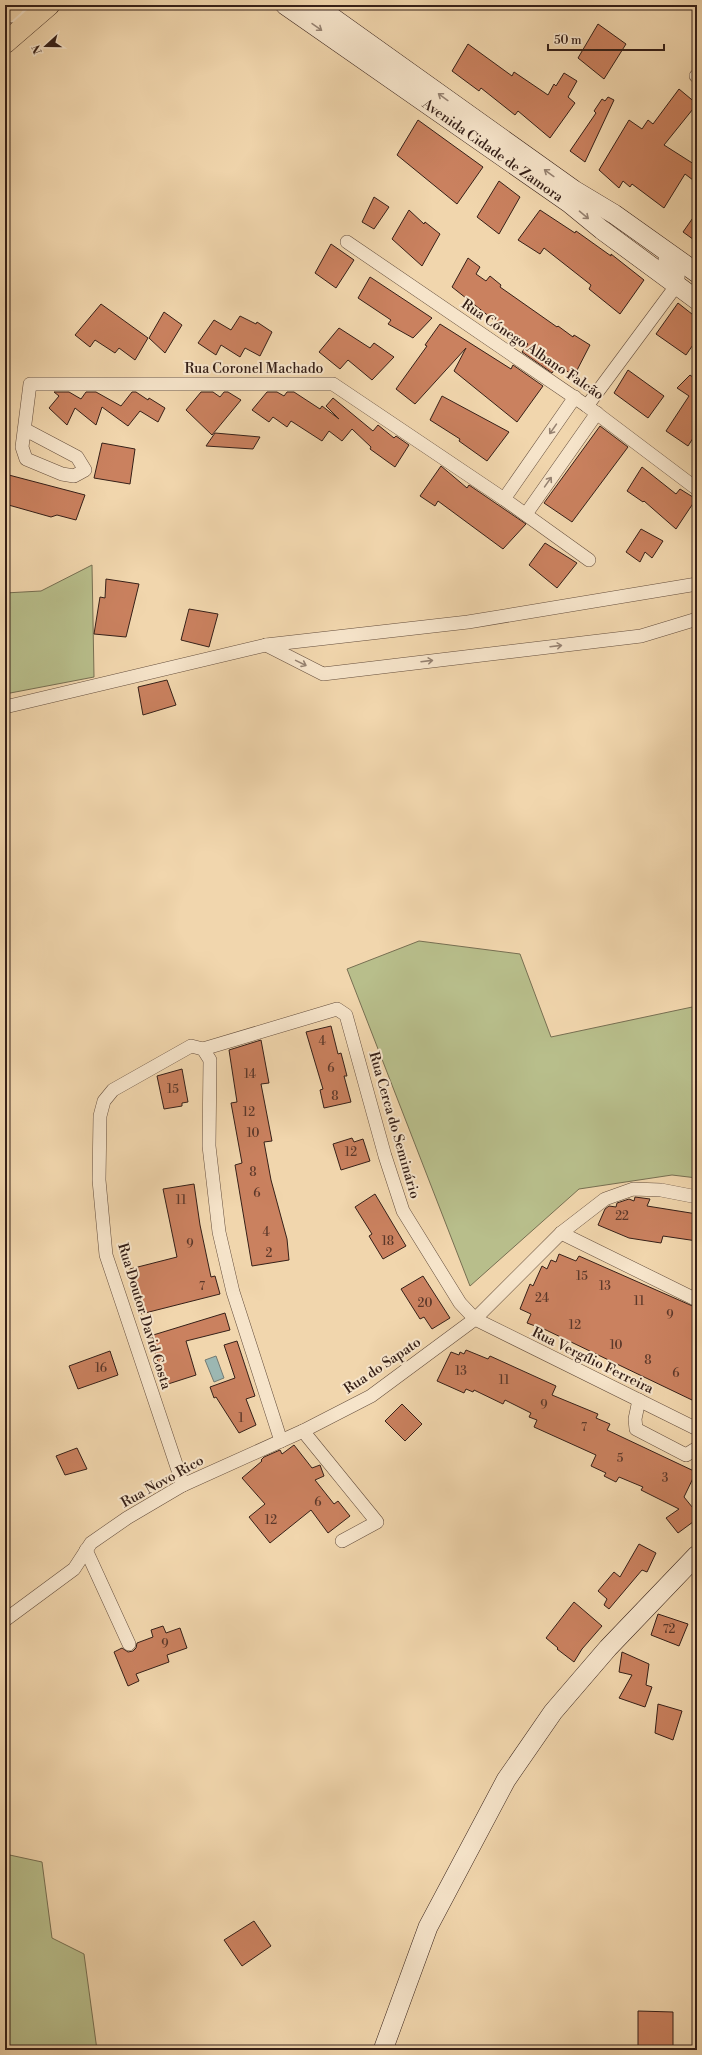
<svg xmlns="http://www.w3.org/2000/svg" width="702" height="2055" font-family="'Libre Bodoni',serif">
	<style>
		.green { fill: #b8be8b; stroke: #776f52 }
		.water { fill: #9cb7b2; stroke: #737b74 }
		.building { fill: #ca815f; stroke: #362018 }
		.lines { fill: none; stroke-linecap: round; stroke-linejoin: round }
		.street-casing { stroke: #654e3d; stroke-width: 14 }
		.secondary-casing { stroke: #362018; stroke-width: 20 }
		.primary-casing { stroke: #362018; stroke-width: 22 }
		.street { stroke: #f6e4ca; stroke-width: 13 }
		.secondary { stroke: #f6e4ca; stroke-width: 19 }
		.primary { stroke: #f1d6ad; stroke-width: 21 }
		.oneway { stroke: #968271 }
		.labels { text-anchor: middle; stroke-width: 4; stroke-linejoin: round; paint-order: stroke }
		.number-label { font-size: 12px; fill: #5b382a }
		.street-label { font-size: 14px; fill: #362018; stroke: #f6e4ca }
	</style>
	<rect width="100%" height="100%" fill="#f1d6ad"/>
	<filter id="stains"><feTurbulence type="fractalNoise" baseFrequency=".005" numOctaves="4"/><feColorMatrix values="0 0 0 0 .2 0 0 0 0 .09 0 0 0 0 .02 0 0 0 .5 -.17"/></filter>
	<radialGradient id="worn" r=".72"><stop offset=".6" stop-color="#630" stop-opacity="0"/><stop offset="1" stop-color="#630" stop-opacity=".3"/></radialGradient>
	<!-- green -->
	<g class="green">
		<polygon points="92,565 94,677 5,694 5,593 41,591"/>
		<polygon points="419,941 520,954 551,1037 697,1006 697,1178 672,1175 579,1189 470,1286 347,969"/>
		<polygon points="5,1854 42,1862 52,1938 84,1954 97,2050 5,2050"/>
	</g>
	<!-- water -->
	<polygon class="water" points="216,1356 224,1378 214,1382 205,1360"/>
	<!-- building -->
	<g class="building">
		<polygon points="598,24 626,44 604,79 578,58"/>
		<polygon points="468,44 512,76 514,72 548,95 554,84 556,86 564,73 577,81 568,97 575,103 550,138 518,111 515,115 481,88 479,91 452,71"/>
		<polygon points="679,89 697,104 664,145 697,166 697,183 685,174 664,208 632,184 630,187 623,181 619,188 599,170 629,120 642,129 648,120 653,124"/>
		<polygon points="608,97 614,100 585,162 570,151 596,113 594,111 602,99 605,101"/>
		<polygon points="418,120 483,167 457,204 397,155"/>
		<polygon points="499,181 520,197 499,234 477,217"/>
		<polygon points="374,197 389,207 374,229 362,222"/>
		<polygon points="409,210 424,224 425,222 440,234 422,266 392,239"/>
		<polygon points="540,210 575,233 576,231 611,256 611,254 644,280 620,314 589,289 591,285 544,248 540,254 518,240"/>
		<polygon points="697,212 697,242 683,232"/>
		<polygon points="331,244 354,260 336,288 315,273"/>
		<polygon points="468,258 480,267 476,274 486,281 490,276 501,285 500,287 557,327 558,326 573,337 574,335 590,345 574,376 558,365 552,373 522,352 528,344 500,325 452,287"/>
		<polygon points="370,277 432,318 413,338 388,324 391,320 358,298"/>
		<polygon points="678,303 697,318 697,339 686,355 656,334"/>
		<polygon points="101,304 148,338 135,360 119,348 115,353 95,340 90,347 75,335"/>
		<polygon points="164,312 182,325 165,353 149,338"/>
		<polygon points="240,316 256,324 257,322 272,332 260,356 245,348 240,357 221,345 216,355 198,343 214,320 231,330"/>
		<polygon points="440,324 511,369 513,365 543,386 517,422 454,371 466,348 415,404 396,389 427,346 425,345"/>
		<polygon points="339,328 370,348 374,343 394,357 372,380 348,360 340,369 319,352"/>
		<polygon points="628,370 664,396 648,418 614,393"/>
		<polygon points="690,375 697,380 697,432 688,446 666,431 689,396 677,388"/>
		<polygon points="54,392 69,392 81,399 86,392 96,392 121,406 132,392 136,392 148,400 149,398 165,408 158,422 140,411 128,426 102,407 96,425 75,408 67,425 49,408 59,396"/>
		<polygon points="201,392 213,392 220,397 224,392 228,392 241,400 212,435 186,410"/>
		<polygon points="267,392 277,392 284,396 287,392 294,392 320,409 322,406 339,419 326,406 333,398 373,431 378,425 394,438 396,436 409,445 395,467 370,449 371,447 352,429 342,441 329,431 322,441 291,421 287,427 273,417 269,422 252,410"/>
		<polygon points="442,396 509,432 487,461 459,441 460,439 430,420"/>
		<polygon points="600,426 628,447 572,522 544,503"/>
		<polygon points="215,433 260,437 253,449 206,446"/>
		<polygon points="102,443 135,449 130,484 94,478"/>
		<polygon points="441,466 467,488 469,485 526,524 503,549 438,501 435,506 420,496"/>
		<polygon points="642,467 676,494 680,489 696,499 676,529 644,501 643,502 627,491"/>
		<polygon points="5,474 85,495 76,520 57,515 51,517 5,504"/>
		<polygon points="641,529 663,541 652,558 645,552 640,562 626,552"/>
		<polygon points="545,543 577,563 557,588 529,565"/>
		<polygon points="106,579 139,584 126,637 94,634 100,597 105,598"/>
		<polygon points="189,609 218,614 209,647 181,640"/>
		<polygon points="167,680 176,705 143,715 138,687"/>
		<polygon points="331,1026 338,1054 341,1053 347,1076 344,1076 351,1102 324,1108 320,1090 323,1089 306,1032"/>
		<polygon points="261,1040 269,1083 261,1084 272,1141 264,1142 271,1180 287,1239 289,1260 252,1266 235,1165 242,1163 231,1103 237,1102 229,1050"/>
		<polygon points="182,1069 188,1102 182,1103 182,1106 164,1109 157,1076"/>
		<polygon points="352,1138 354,1142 363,1139 370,1161 341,1170 333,1144"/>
		<polygon points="194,1184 200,1225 211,1277 215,1276 220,1294 141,1314 130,1269 177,1257 163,1189"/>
		<polygon points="375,1194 406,1246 383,1259 369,1236 372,1234 355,1207"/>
		<polygon points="635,1197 650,1199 647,1206 697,1214 697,1241 663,1236 661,1243 629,1238 598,1225 605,1209 609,1206 616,1207 617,1203 629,1199 634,1201"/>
		<polygon points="559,1254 576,1261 579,1256 697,1308 697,1390 692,1400 546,1330 527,1323 531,1314 520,1309 530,1284 533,1286 542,1266 547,1269 551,1260 556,1262"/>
		<polygon points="423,1276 450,1318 432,1329 424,1317 420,1319 401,1289"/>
		<polygon points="225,1313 230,1330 186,1341 196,1375 165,1385 150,1336"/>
		<polygon points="237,1341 255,1396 246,1399 256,1425 239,1433 216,1397 214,1398 210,1387 235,1378 224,1345"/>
		<polygon points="466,1350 488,1359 490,1356 556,1386 552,1395 598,1414 596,1418 610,1424 607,1430 696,1472 684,1497 697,1513 697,1519 678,1533 666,1518 679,1509 641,1490 643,1487 619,1477 616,1482 604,1476 606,1473 591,1466 596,1455 534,1427 537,1420 529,1417 531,1413 505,1400 503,1404 474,1390 473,1392 466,1389 464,1393 437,1381 451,1352 459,1355 460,1352 464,1354"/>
		<polygon points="110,1351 118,1375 78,1389 69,1366"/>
		<polygon points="402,1404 422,1424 405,1441 385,1421"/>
		<polygon points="294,1445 312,1468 320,1465 324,1476 315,1480 334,1504 338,1501 350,1516 328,1533 311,1510 270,1543 249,1517 265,1504 242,1478 262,1461 261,1460 264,1457 280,1450 282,1454"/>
		<polygon points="77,1448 87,1469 65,1475 56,1456"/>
		<polygon points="639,1544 656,1553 647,1572 642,1570 609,1609 604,1605 607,1599 598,1591 614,1572 620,1577"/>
		<polygon points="574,1602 602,1626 582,1649 574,1662 557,1649 558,1648 546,1638"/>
		<polygon points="658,1614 688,1624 679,1646 651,1635"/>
		<polygon points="163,1626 166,1633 180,1628 187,1648 167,1655 169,1662 136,1674 139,1681 128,1686 114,1652 122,1648 128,1652 133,1651 136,1648 137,1643 153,1637 151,1630"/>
		<polygon points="622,1652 649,1664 646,1685 652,1687 645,1707 619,1698 632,1675 619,1672"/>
		<polygon points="658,1704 682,1711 673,1740 655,1733"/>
		<polygon points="254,1921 271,1946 242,1966 224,1940"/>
		<polygon points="638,2011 673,2012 673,2050 645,2050 645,2047 638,2047"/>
	</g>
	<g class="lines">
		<defs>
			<g id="street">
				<polyline points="5,16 18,16 31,5"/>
				<polyline points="696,76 697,76"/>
				<polyline points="347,242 587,406 697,489"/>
				<path d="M587 406 676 286C682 272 675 267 665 259"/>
				<polyline points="24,429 77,457 85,470 74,476 62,474 26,459 22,447 30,384 333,384 504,499 589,560"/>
				<polyline points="504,499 575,397"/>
				<polyline points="526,514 597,413"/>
				<polyline points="266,645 323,674 641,636 697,619"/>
				<polyline points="5,707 266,645 468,622 697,584"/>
				<polyline points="203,1049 337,1009 346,1015 385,1156 403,1211 460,1303 475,1319 697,1429"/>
				<polyline points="203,1049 210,1060 209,1146 219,1232 233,1292 281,1441"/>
				<polyline points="561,1233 697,1300"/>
				<polyline points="639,1400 635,1419 636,1429 686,1455 697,1448"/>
				<polyline points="303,1431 377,1522 342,1541"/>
				<polyline points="183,1485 106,1255 99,1180 100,1116 104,1101 113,1090 191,1046 203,1049"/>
				<polyline points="86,1550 129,1644"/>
				<polyline points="5,1620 74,1569 91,1543 127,1518 183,1485 303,1431 371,1396 475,1319 561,1233 605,1199 633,1189 661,1190 697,1197"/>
			</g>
			<g id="secondary">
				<polyline points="285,5 569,203 602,230 697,300"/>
				<polyline points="315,5 574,190 614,214 697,273"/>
				<polyline points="383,2050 428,1927 506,1780 553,1712 608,1648 697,1555"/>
			</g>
			<g id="primary">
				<polyline points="5,13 14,5"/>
				<polyline points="5,43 49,5"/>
			</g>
		</defs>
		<!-- street casing -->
		<use href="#street" class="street-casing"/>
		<!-- secondary casing -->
		<use href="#secondary" class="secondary-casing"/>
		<!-- primary casing -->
		<use href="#primary" class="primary-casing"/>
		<!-- street -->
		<use href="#street" class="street"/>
		<!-- secondary -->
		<use href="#secondary" class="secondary"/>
		<!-- primary -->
		<use href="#primary" class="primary"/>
	</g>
	<!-- one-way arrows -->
	<defs><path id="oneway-shaft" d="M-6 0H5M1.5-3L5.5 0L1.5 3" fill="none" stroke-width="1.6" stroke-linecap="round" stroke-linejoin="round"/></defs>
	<g class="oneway">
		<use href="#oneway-shaft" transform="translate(317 27) rotate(35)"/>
		<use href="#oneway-shaft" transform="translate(443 97) rotate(-144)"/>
		<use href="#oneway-shaft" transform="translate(549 173) rotate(-144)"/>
		<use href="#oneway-shaft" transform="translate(584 215) rotate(40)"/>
		<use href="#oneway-shaft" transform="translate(553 429) rotate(125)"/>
		<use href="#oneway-shaft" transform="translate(548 482) rotate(-55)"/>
		<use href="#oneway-shaft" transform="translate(556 646) rotate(-7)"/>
		<use href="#oneway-shaft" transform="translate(427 661) rotate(-7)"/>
		<use href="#oneway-shaft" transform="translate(301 663) rotate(26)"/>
	</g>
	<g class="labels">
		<!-- number labels -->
		<g class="number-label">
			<text x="322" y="1045">4</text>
			<text x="331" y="1072">6</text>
			<text x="250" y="1078">14</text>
			<text x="173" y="1093">15</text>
			<text x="335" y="1100">8</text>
			<text x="249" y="1116">12</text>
			<text x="253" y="1137">10</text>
			<text x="351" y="1156">12</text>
			<text x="253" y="1176">8</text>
			<text x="257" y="1197">6</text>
			<text x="181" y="1204">11</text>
			<text x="622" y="1220">22</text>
			<text x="266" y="1236">4</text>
			<text x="388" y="1245">18</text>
			<text x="190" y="1248">9</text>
			<text x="269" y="1257">2</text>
			<text x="582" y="1280">15</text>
			<text x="202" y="1290">7</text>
			<text x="605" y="1290">13</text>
			<text x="542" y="1302">24</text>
			<text x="639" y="1305">11</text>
			<text x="425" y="1307">20</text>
			<text x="670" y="1319">9</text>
			<text x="575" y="1329">12</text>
			<text x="616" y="1349">10</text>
			<text x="648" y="1364">8</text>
			<text x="101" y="1372">16</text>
			<text x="461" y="1375">13</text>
			<text x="676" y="1377">6</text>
			<text x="504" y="1384">11</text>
			<text x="544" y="1409">9</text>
			<text x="241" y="1422">1</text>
			<text x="584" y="1431">7</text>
			<text x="620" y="1462">5</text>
			<text x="665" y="1482">3</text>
			<text x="318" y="1506">6</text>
			<text x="271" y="1524">12</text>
			<text x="669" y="1633">72</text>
			<text x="165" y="1648">9</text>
		</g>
		<!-- street labels -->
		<g class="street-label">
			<text transform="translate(493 150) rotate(35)" y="5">Avenida Cidade de Zamora</text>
			<text transform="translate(533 349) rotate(34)" y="5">Rua Cónego Albano Falcão</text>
			<text x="254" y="373">Rua Coronel Machado</text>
			<text transform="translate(395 1125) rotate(74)" y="5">Rua Cerca do Seminário</text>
			<text transform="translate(145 1316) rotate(73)" y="5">Rua Doutor David Costa</text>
			<text transform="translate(593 1360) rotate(26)" y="5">Rua Vergílio Ferreira</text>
			<text transform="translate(382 1365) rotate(-34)" y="5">Rua do Sapato</text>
			<text transform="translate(162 1481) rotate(-29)" y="5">Rua Novo Rico</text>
		</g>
	</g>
	<!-- margin -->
	<rect width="702" height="2055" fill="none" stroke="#f1d6ad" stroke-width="20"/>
	<rect x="6" y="6" width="690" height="2043" fill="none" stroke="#362018" stroke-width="2"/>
	<rect x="10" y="10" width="682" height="2035" fill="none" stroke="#362018"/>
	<!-- north arrow -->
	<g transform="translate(46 46) rotate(249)" stroke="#f6e4ca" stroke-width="3" paint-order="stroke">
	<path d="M0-3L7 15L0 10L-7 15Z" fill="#362018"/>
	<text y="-6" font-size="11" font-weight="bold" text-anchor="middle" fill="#362018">N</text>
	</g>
	<!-- scale -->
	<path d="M548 44v6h116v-6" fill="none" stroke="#362018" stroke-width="2"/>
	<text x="554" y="44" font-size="12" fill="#362018" stroke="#f6e4ca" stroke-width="3" paint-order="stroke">50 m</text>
	<rect width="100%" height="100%" filter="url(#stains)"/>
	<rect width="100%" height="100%" fill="url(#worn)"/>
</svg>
